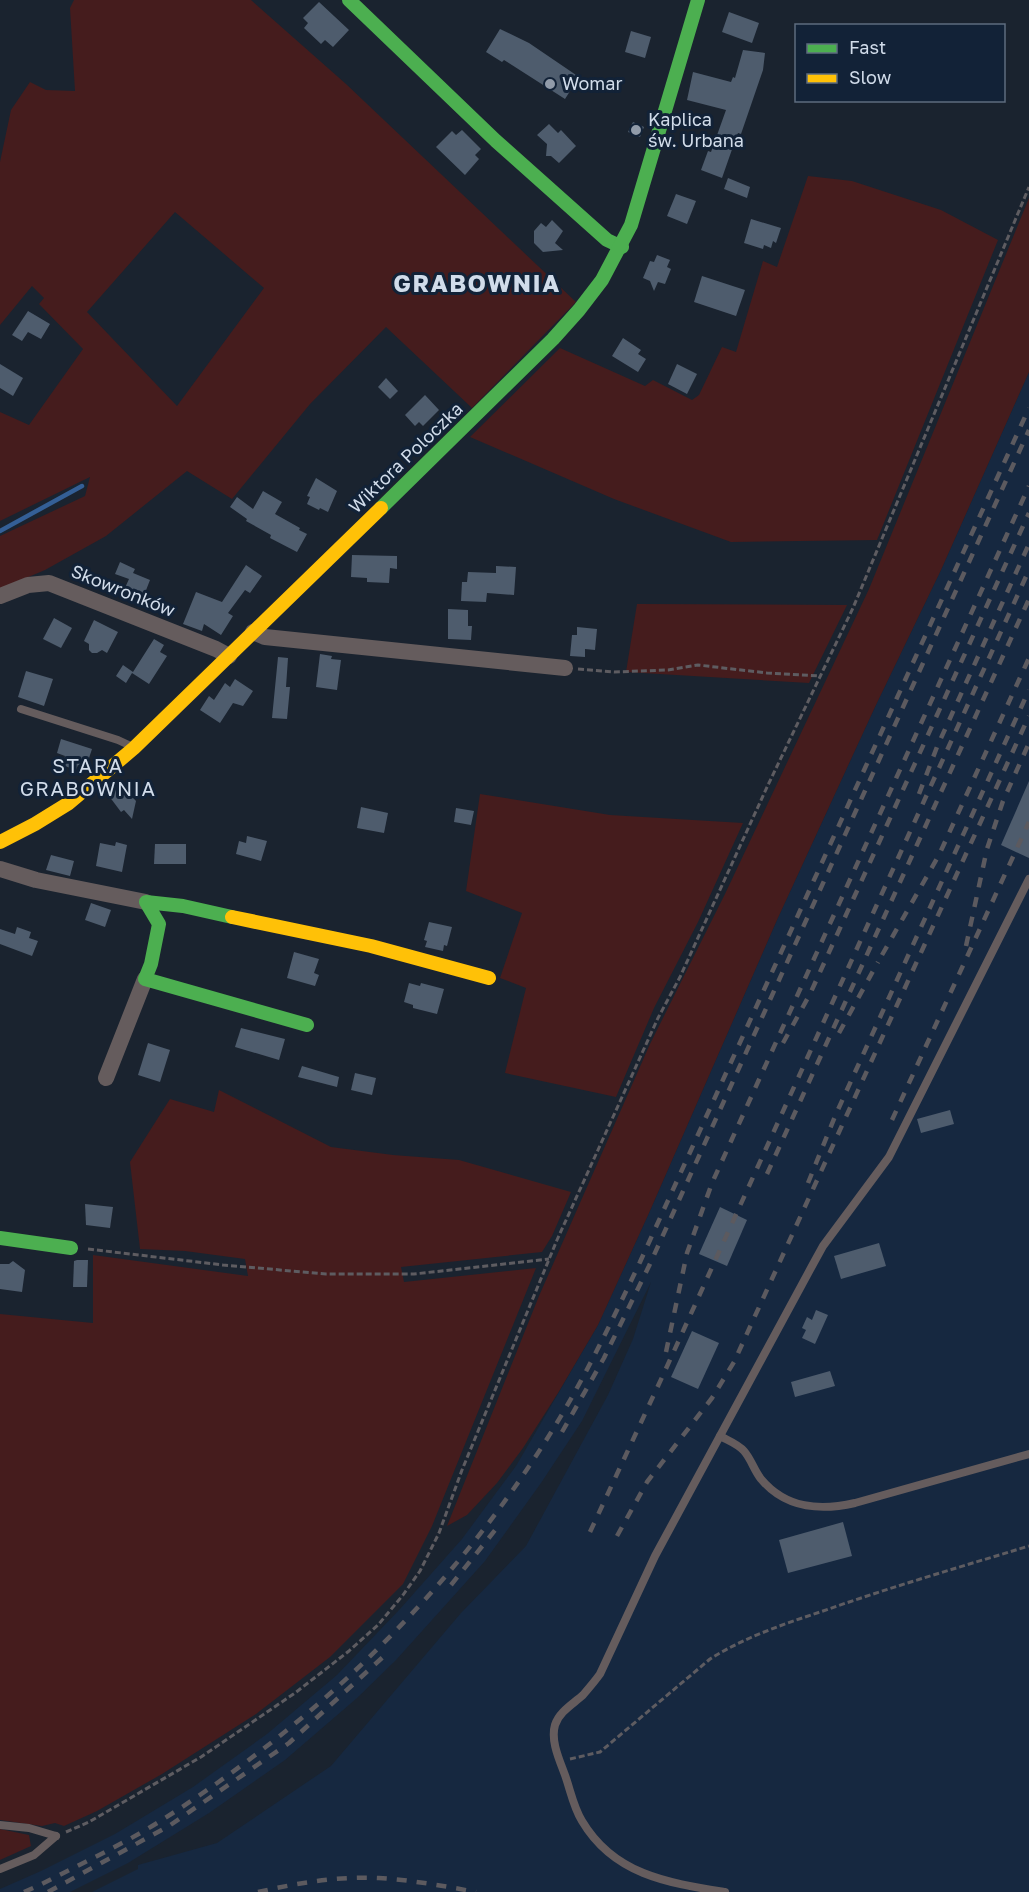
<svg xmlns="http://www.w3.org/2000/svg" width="1029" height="1892" font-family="'Golos Text',sans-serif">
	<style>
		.built { fill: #162840 }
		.green { fill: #451c1d; fill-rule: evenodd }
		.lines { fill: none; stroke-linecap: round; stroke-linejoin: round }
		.stream { stroke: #345f96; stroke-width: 4.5 }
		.building { fill: #4e5c6d }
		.path { stroke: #5e5c61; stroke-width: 3; stroke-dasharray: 6 3; stroke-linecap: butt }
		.lane { stroke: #655c5d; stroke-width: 8 }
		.street { stroke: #655c5d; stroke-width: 16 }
		.fast { stroke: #4caf50; stroke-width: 14 }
		.slow { stroke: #ffc107; stroke-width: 14 }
		.rail { stroke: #5c5a5f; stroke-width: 4.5; stroke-dasharray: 10 10; stroke-linecap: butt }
		.poi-dot { fill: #919ba9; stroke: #122237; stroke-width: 2 }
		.labels { text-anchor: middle; stroke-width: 6; stroke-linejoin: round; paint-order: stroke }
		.poi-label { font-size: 18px; fill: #d1dcea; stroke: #122237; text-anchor: start }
		.street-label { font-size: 18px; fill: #d1dcea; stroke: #122237 }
		.neighbourhood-label { font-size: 20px; letter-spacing: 1.5px; fill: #d1dcea; stroke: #122237 }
		.district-label { font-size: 24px; font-weight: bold; letter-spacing: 1.5px; fill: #d1dcea; stroke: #122237 }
	</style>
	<rect width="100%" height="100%" fill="#1a232f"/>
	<!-- built -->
	<polygon class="built" points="1029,372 1029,1892 92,1892 138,1869 138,1865 217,1843 331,1766 461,1613 526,1546 608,1395 633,1339 651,1282 582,1421 541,1483 485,1561 396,1660 357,1698 285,1760 209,1813 128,1863 70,1892 0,1892 0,1889 41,1871 115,1834 193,1787 267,1734 337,1675 400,1609 462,1539 516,1466 598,1325 649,1213 777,920 875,707 941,570"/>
	<!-- green -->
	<g class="green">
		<path d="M74 0H251L346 84 576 302 472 408 386 327 310 404 232 499 187 471 106 536 45 570 0 589V536L85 496 90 477 0 521V412L29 425 83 349 39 304 44 298 32 286 0 325V162L11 110 30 82 46 90 75 91 70 8ZM175 212 264 288 177 406 87 312Z"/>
		<polygon points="808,176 852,181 941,210 998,240 877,540 731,542 614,499 470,437 560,348 645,386 653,380 692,400 699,395 722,347 736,352 763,261 777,267"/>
		<polygon points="1029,198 1029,372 941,570 875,707 777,920 649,1213 598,1325 558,1393 523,1448 497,1483 467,1515 447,1526 539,1296 650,1044 725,894 869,589"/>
		<polygon points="637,604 847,605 809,683 626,672"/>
		<polygon points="480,794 610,815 743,823 698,922 654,1008 616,1097 505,1073 526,988 500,978 522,913 466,891"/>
		<polygon points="219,1090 331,1147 393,1155 459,1160 571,1192 552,1236 542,1252 401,1267 404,1282 536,1268 432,1526 403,1584 330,1657 256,1714 162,1774 97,1811 64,1826 55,1823 42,1826 0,1820 0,1314 93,1323 93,1255 248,1276 245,1259 185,1251 140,1249 130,1162 170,1099 214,1112"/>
		<polygon points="0,1829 29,1835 31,1846 0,1860"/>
	</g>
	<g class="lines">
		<!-- stream -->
		<polyline class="stream" points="0,531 82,486"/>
	</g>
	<!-- building -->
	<g class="building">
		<polygon points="319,2 349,30 333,47 325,40 321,44 304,28 308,23 303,18"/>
		<polygon points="729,12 759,23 752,43 722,32"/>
		<polygon points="500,29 529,43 579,77 565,99 504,60 502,62 486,52"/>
		<polygon points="631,31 651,37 645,58 625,52"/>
		<polygon points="743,50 765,53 763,70 741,134 738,133 736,138 722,178 701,170 708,151 711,152 726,110 687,100 693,72 731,82 733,77 735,78"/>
		<polygon points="633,122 644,127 640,137 628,132"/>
		<polygon points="549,124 558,133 561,130 576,146 559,163 551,156 546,156 547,144 537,135"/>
		<polygon points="462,130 481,149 475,155 479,159 465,175 436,147 452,131 456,135"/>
		<polygon points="728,178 750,187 747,198 724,189"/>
		<polygon points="676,194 696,201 687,224 667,216"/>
		<polygon points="751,219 781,228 776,243 773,241 771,248 764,245 763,249 744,243"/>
		<polygon points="552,220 563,231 555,243 563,250 543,252 534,243 534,231 541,223 546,227"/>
		<polygon points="657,255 670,260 667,267 671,269 665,284 658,282 654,291 650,281 643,278 650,261 654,262"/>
		<polygon points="702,276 745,290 736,316 694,302"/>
		<polygon points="28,311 50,324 41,339 28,332 22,341 12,335"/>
		<polygon points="623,338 641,350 638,354 646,359 638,372 612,356"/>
		<polygon points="0,364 23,378 13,396 0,388"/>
		<polygon points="677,364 697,374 687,394 668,384"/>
		<polygon points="386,378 398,391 390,399 378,387"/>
		<polygon points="425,395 439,410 423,426 419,422 415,426 405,415"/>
		<polygon points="316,478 337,491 328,512 320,508 319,510 307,504 310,497 307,496"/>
		<polygon points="263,491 282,502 275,514 300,528 299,530 307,534 297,552 270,538 271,535 246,521 247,519 230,507 237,497 253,509"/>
		<polygon points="352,555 397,556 397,569 390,568 389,583 367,582 367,578 351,577"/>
		<polygon points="120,562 135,569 133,573 150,580 143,598 124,590 129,579 115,574"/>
		<polygon points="246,565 262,576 250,593 245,590 228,613 233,616 221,635 204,624 202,631 183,624 196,592 222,602"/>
		<polygon points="496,566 516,567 514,595 487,593 486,602 461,601 462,582 467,582 468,572 496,573"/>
		<polygon points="448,609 468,610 468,626 472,626 471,640 448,639"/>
		<polygon points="54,618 72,628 61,648 43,639"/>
		<polygon points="94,620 118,632 107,653 102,650 97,653 92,653 89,650 89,644 84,641"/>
		<polygon points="577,627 597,629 595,650 585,649 585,657 570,656 572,635 577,635"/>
		<polygon points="154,639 164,645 160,652 167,656 149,684 132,673 126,683 116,676 123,665 133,672"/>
		<polygon points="320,654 332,656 331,659 341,660 337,690 316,687"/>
		<polygon points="278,657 288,658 286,687 290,687 287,719 272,718"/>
		<polygon points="26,671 53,679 44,706 18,697"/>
		<polygon points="235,679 253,691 243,706 233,703 220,723 200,710 209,696 214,700 225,683 230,687"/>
		<polygon points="61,739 92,749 86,767 78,765 76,770 62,765 65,756 57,753"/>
		<polygon points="1029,781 1029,858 1001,845"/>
		<polygon points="121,785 136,801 132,819 124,810 121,812 109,796"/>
		<polygon points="361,807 388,813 384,833 357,828"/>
		<polygon points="456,808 474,811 471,825 454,822"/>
		<polygon points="247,836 267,841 261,861 236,854 239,841 246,843"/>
		<polygon points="116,842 127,845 122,872 96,866 100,843 115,846"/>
		<polygon points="155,844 186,844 186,864 154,864"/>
		<polygon points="51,855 74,861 70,876 46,870"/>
		<polygon points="91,903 111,910 105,927 85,920"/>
		<polygon points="429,922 452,927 447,946 444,945 443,951 425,947 427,941 424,940"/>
		<polygon points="17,927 31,932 29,938 38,941 32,956 0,944 0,929 15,934"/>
		<polygon points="294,952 319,959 314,973 319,975 315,986 287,978"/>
		<polygon points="409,983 420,986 421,983 444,989 437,1014 413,1008 413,1005 404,1002"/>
		<polygon points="241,1028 285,1039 279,1060 235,1047"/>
		<polygon points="148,1043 170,1050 160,1082 138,1075"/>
		<polygon points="302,1066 339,1077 337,1087 298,1077"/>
		<polygon points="355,1073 376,1078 372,1095 351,1090"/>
		<polygon points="950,1110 954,1124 921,1133 917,1119"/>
		<polygon points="85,1204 113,1207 110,1228 86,1225"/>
		<polygon points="720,1207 747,1220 727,1266 699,1254"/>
		<polygon points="879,1243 886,1266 841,1279 834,1256"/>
		<polygon points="77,1260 88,1260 87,1287 73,1287 74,1261"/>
		<polygon points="13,1261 25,1270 22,1292 0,1289 0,1264 9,1264"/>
		<polygon points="816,1310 828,1315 815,1344 802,1338 806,1330 802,1328 807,1317 812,1320"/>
		<polygon points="692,1331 719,1343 698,1389 671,1377"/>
		<polygon points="830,1371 835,1386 795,1397 791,1382"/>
		<polygon points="843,1522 852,1556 788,1573 779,1540"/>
	</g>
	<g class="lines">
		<!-- path -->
		<g class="path">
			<polyline points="578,669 614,672 668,670 698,665 767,673 821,676"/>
			<polyline points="88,1249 223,1265 326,1274 414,1274 549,1259"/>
			<path d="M570 1759 600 1752 710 1659C745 1637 784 1624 823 1611 891 1587 960 1567 1029 1546"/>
			<polyline points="66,1832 89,1822 201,1757 295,1693 349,1651 378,1625 403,1595 420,1571 439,1533 462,1470 557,1240 658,1018 680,977 768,785 853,608 1029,187"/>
		</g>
		<!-- lane -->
		<g class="lane">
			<polyline points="21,709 118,740 133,747"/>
			<path d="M720 1436C727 1440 738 1444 744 1451 751 1459 754 1470 761 1479 786 1509 820 1511 855 1503L1029 1454"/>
			<polyline points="0,1825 29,1828 56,1836"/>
			<polyline points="0,1869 34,1855 56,1836"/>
			<path d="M725 1892C668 1883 614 1875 582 1821 574 1808 571 1793 566 1778 561 1763 550 1742 555 1725 559 1712 573 1704 583 1695 589 1688 595 1681 600 1674L655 1556 812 1266 823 1246 889 1157 1029 879"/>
		</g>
		<!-- street -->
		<g class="street">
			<polyline points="0,596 28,585 49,583 216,649 229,656"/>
			<polyline points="253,632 265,637 565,668"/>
			<polyline points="0,869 36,880 146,902"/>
			<polyline points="106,1078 145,979"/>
		</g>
		<!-- fast -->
		<g class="fast">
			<polyline points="349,0 496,141 607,240 622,247"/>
			<polyline points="381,508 553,339 579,310 602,280 631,225 698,0"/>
			<polyline points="232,917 183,906 146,902 159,924 151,964 145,979 307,1025"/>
			<polyline points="0,1238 71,1248"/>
		</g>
		<!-- slow -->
		<g class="slow">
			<polyline points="0,842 35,824 69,803 134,748 381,508"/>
			<polyline points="232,917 371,946 489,978"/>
		</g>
		<!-- rail -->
		<g class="rail">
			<polyline points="919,794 937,747 1029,544"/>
			<polyline points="966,946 987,849 1003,801 1029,743"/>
			<polyline points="882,955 939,855 1029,658"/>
			<polyline points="839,1033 878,962"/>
			<polyline points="783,1043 810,994 1029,513"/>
			<polyline points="892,1120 1029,822"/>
			<polyline points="767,1174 1029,599"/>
			<polyline points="808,1183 836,1114 1029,690"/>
			<polyline points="666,1352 687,1253 712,1183 1029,486"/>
			<polyline points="562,1432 604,1358 649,1266 1029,430"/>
			<polyline points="590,1532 664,1373 1029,570"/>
			<polyline points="617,1536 647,1482 712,1398 734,1362 1029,716"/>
			<polyline points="451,1585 496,1529"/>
			<path d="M24 1892 42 1884C82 1863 124 1844 162 1820 316 1722 447 1596 545 1442 582 1384 611 1323 640 1262L1029 408"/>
			<polyline points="48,1892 169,1826 289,1743 383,1657"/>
			<path d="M258 1892C298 1883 338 1876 379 1878 411 1880 444 1886 476 1892"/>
		</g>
	</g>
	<!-- markers -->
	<g class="poi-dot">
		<circle cx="550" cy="84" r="6"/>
		<circle cx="636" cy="130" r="6"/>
	</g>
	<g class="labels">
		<!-- poi labels -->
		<g class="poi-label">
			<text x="562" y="90">Womar</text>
			<text x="648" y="126">Kaplica<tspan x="648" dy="21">św. Urbana</tspan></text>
		</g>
		<!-- street labels -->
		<g class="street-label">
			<text transform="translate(406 458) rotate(-44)" y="6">Wiktora Poloczka</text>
			<text transform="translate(123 591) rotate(22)" y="6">Skowronków</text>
		</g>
		<!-- neighbourhood labels -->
		<g class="neighbourhood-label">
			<text x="88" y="773">STARA<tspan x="88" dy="23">GRABOWNIA</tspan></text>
		</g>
		<!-- district labels -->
		<g class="district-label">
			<text x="477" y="292">GRABOWNIA</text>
		</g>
	</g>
	<!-- legend -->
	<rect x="795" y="24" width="210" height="78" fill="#122237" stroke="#5e6c7f" stroke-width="1.5"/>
	<rect x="807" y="44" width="30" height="9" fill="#4caf50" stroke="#5e6c7f" stroke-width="1.5"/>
	<text x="849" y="54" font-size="18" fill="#d1dcea">Fast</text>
	<rect x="807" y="74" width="30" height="9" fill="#ffc107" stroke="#5e6c7f" stroke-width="1.5"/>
	<text x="849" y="84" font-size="18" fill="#d1dcea">Slow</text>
</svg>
